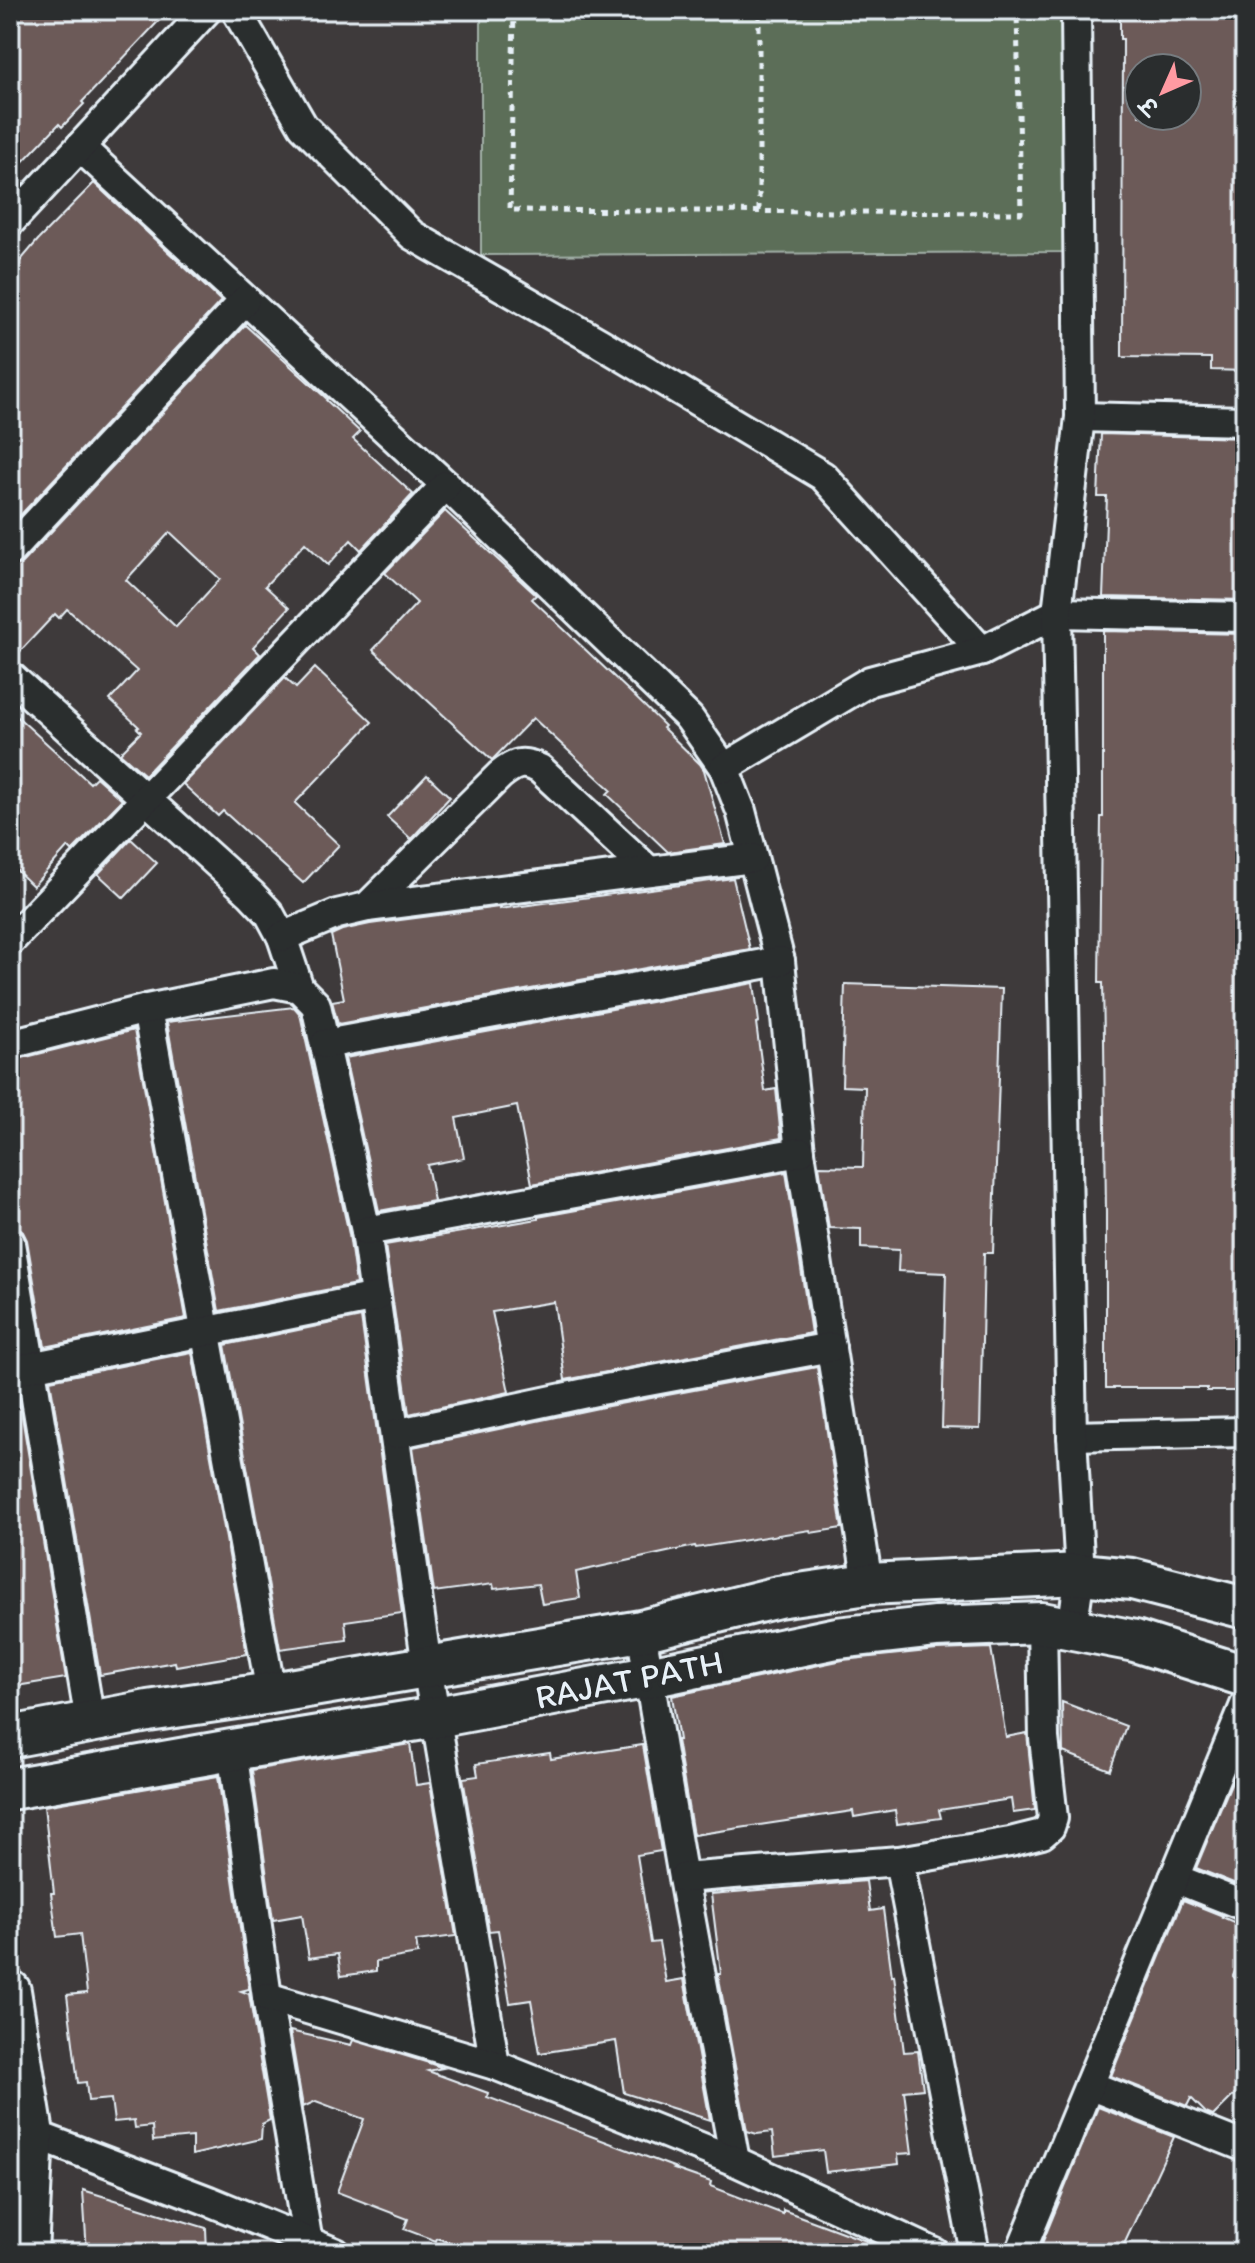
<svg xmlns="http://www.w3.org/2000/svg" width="1255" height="2263" font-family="Itim,'Playpen Sans Deva',sans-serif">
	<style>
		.green { fill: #5c6e58; stroke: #a2b0a8; stroke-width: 2 }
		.building { fill: #6c5a59; stroke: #e8f1f8; stroke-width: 2; fill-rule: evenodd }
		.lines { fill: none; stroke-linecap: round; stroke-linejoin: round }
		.street-casing { stroke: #e8f1f8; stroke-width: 34 }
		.secondary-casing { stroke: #e8f1f8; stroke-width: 46 }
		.path { stroke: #e8f1f8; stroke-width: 5; stroke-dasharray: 6 6; stroke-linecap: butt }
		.street { stroke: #2a2d2e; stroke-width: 28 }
		.secondary { stroke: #2a2d2e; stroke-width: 40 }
		.labels { text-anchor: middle; stroke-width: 8; stroke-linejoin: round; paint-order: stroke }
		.street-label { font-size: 34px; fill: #e8f1f8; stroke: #2a2d2e }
	</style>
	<rect width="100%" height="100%" fill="#3e3a3b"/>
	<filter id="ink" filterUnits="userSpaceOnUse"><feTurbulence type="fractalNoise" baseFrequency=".0125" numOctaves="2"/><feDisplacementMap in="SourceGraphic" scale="16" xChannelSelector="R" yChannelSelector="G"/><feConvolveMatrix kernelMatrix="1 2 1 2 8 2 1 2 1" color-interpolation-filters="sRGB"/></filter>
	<g filter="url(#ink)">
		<!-- green -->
		<polygon class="green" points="481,10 1076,10 1078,252 481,255"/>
		<!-- building -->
		<g class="building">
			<polygon points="10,10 169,10 82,102 84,104 62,127 59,124 10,175"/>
			<path d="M1120 10H1245V371L1211 370V358L1122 357 1123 39H1120ZM1139 68H1187V116H1139Z"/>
			<polygon points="94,183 221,301 10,526 10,273 38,240"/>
			<path d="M245 325 327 399 326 400 360 432 353 439 413 494 361 550 351 540 328 565 305 543 265 586 289 608 253 647 260 654 145 775 120 753 141 732 137 728 139 727 110 700 137 671 67 609 59 618 55 614 13 659H10V568L22 563ZM170 532 220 579 176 627 126 580Z"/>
			<polygon points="1101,434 1245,438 1245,600 1103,597 1107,497 1098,497"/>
			<polygon points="445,511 536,595 532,599 629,691 665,726 663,728 700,764 704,770 725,844 668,852 607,794 611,790 533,718 492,760 373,650 417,603 385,573"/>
			<polygon points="1103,631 1245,634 1245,1391 1207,1391 1207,1388 1106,1388 1106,1213 1104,1040 1103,983 1099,983 1101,817 1103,817"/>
			<polygon points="315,668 372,722 295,803 339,845 303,883 223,811 218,816 183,784 285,678 296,688"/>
			<polygon points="10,710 90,783 96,777 122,800 72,851 68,847 33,886 10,864"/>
			<polygon points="427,775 450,797 411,839 387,817"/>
			<polygon points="131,839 157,863 124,898 98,874"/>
			<polygon points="733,878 750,949 338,1024 332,1001 344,999 331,935 342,930 370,924 499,907 499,909"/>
			<polygon points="754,983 759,1022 756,1023 765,1091 776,1089 781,1138 532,1184 517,1106 456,1118 464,1158 427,1165 434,1201 379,1211 345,1058"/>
			<polygon points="845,984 1002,989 993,1253 984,1253 980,1429 942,1428 946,1273 898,1271 899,1250 861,1248 861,1229 829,1228 819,1166 863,1167 865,1087 842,1086"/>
			<polygon points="294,1007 300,1014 349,1234 356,1284 219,1311 167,1022"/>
			<polygon points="134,1030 186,1318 45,1347 27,1240 23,1232 17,1227 10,1226 10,1061"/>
			<polygon points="786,1172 811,1333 565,1380 554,1302 492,1312 509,1392 409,1414 385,1245 538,1219 538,1217"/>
			<polygon points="361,1317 402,1613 345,1621 347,1640 280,1649 225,1345"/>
			<polygon points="192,1352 247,1654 176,1666 175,1662 100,1675 50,1380"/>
			<polygon points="817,1367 842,1528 811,1533 810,1530 696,1548 695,1546 576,1572 580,1598 542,1604 538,1584 494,1589 493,1584 434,1592 413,1447 603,1407"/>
			<polygon points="17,1387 66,1678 10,1687 10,1388"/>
			<polygon points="991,1648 1006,1737 1027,1733 1035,1810 1013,1813 1011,1799 939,1810 941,1818 897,1824 895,1810 854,1817 853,1811 693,1835 677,1740 679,1740 672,1696 843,1660 937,1650"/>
			<polygon points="1062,1702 1126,1726 1110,1770 1063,1752"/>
			<polygon points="410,1744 416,1785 430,1783 456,1936 416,1941 418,1954 376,1961 376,1971 341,1976 338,1954 309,1958 302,1915 273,1920 252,1770"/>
			<polygon points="643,1745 661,1851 637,1855 651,1943 659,1942 666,1982 684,1979 710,2120 624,2093 616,2041 540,2053 531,2000 510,2003 498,1930 489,1931 463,1778 478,1776 476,1764 550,1753 551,1759"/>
			<polygon points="1245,1750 1245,1863 1236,1884 1196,1868"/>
			<polygon points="218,1776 249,1989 241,1991 249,1994 270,2120 262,2124 261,2139 192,2155 192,2137 153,2141 152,2126 135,2128 134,2120 114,2122 111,2099 88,2101 86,2082 78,2083 67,1995 87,1993 80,1934 57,1937 51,1893 54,1893 44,1806"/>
			<polygon points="866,1881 870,1911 883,1909 892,1976 894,1975 904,2052 918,2051 923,2089 904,2091 912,2153 898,2154 899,2164 826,2172 823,2150 775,2156 772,2132 757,2134 747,2131 718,1974 721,1974 711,1894"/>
			<polygon points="1183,1900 1223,1916 1222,1917 1245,1927 1245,1947 1233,1976 1245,1989 1245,2084 1213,2116 1206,2113 1191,2098 1187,2106 1111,2076"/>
			<polygon points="290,2031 351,2045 353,2040 429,2063 443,2068 428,2071 488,2093 487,2097 676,2168 674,2169 711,2182 710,2186 783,2214 783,2210 877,2245 890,2251 890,2253 478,2253 437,2238 436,2241 404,2229 408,2219 337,2192 364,2119 316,2101 303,2107"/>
			<polygon points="1098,2107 1174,2137 1120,2253 1038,2253"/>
			<polygon points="83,2190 206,2228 207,2253 87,2253"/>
		</g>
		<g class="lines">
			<defs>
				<g id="street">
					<polyline points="236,10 303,126 412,235 600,343 823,476 982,651"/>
					<polyline points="80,147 446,485 689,718 724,768 741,811 780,961 800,1152 868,1584"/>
					<polyline points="10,222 207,10"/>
					<polyline points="1080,417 1245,421"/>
					<polyline points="10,551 245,300"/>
					<polyline points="10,676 251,894 269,913 282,937 299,988"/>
					<polyline points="724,768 870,681 982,651 1057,613 1245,617"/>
					<path d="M367 907 500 775C515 763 522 760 540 769L649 871"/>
					<polyline points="282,937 337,914 367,907 753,858"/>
					<polyline points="10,941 446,485"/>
					<polyline points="147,1009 271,1693"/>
					<polyline points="10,1044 147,1009 274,983 299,988 316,1005 366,1231 427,1667 495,2065"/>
					<polyline points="325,1044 780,961"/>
					<polyline points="366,1231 800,1152"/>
					<polyline points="10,1243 90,1721"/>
					<polyline points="10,1371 376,1297"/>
					<polyline points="395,1434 600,1390 831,1347"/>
					<polyline points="1072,1436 1245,1432"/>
					<polyline points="1072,1629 1080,1574 1072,1436 1057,613 1080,417 1076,10"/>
					<polyline points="641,1631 683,1878 735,2161"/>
					<polyline points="232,1750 267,1997 308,2243"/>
					<polyline points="899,1861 975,2253"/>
					<polyline points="683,1878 899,1861 1010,1842 1042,1834 1050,1827 1053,1818 1044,1738 1042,1623"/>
					<polyline points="1174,1878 1245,1906"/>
					<polyline points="267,1997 495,2065 735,2161 935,2253"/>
					<polyline points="1089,2085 1245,2147"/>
					<polyline points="33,2134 209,2201 336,2253"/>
					<polyline points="1020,2253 1245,1705"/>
				</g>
				<g id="secondary">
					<polyline points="10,1737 148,1711 271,1693 641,1631 778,1597 868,1584 1080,1574 1132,1579 1245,1608"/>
					<polyline points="10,1789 232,1750 436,1717 649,1677 837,1638 935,1627 1042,1623 1135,1641 1245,1676"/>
					<polyline points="10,1991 33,2134 27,2253"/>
				</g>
			</defs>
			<!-- street casing -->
			<use href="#street" class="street-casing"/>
			<!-- secondary casing -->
			<use href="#secondary" class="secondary-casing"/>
			<!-- path -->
			<g class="path">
				<polyline points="514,10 510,210 1021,213 1017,10"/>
				<polyline points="759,211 759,10"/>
			</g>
			<!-- street -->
			<use href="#street" class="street"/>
			<!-- secondary -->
			<use href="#secondary" class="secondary"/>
		</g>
	</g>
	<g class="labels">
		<!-- street labels -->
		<g class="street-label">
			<text transform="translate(629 1679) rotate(-11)" y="12">RAJAT PATH</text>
		</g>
	</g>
	<!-- margin -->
	<rect width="1255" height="2263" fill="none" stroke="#2a2d2e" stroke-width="40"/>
	<rect x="20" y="20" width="1215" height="2223" fill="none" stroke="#e8f1f8" stroke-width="3" filter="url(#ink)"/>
	<!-- north arrow -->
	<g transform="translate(1163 92) rotate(225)"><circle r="38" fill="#2a2d2e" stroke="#767b7f" stroke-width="2"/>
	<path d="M0-6L14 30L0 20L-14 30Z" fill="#ff9aa2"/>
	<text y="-12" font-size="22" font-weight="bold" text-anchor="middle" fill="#e8f1f8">उ</text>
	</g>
</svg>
